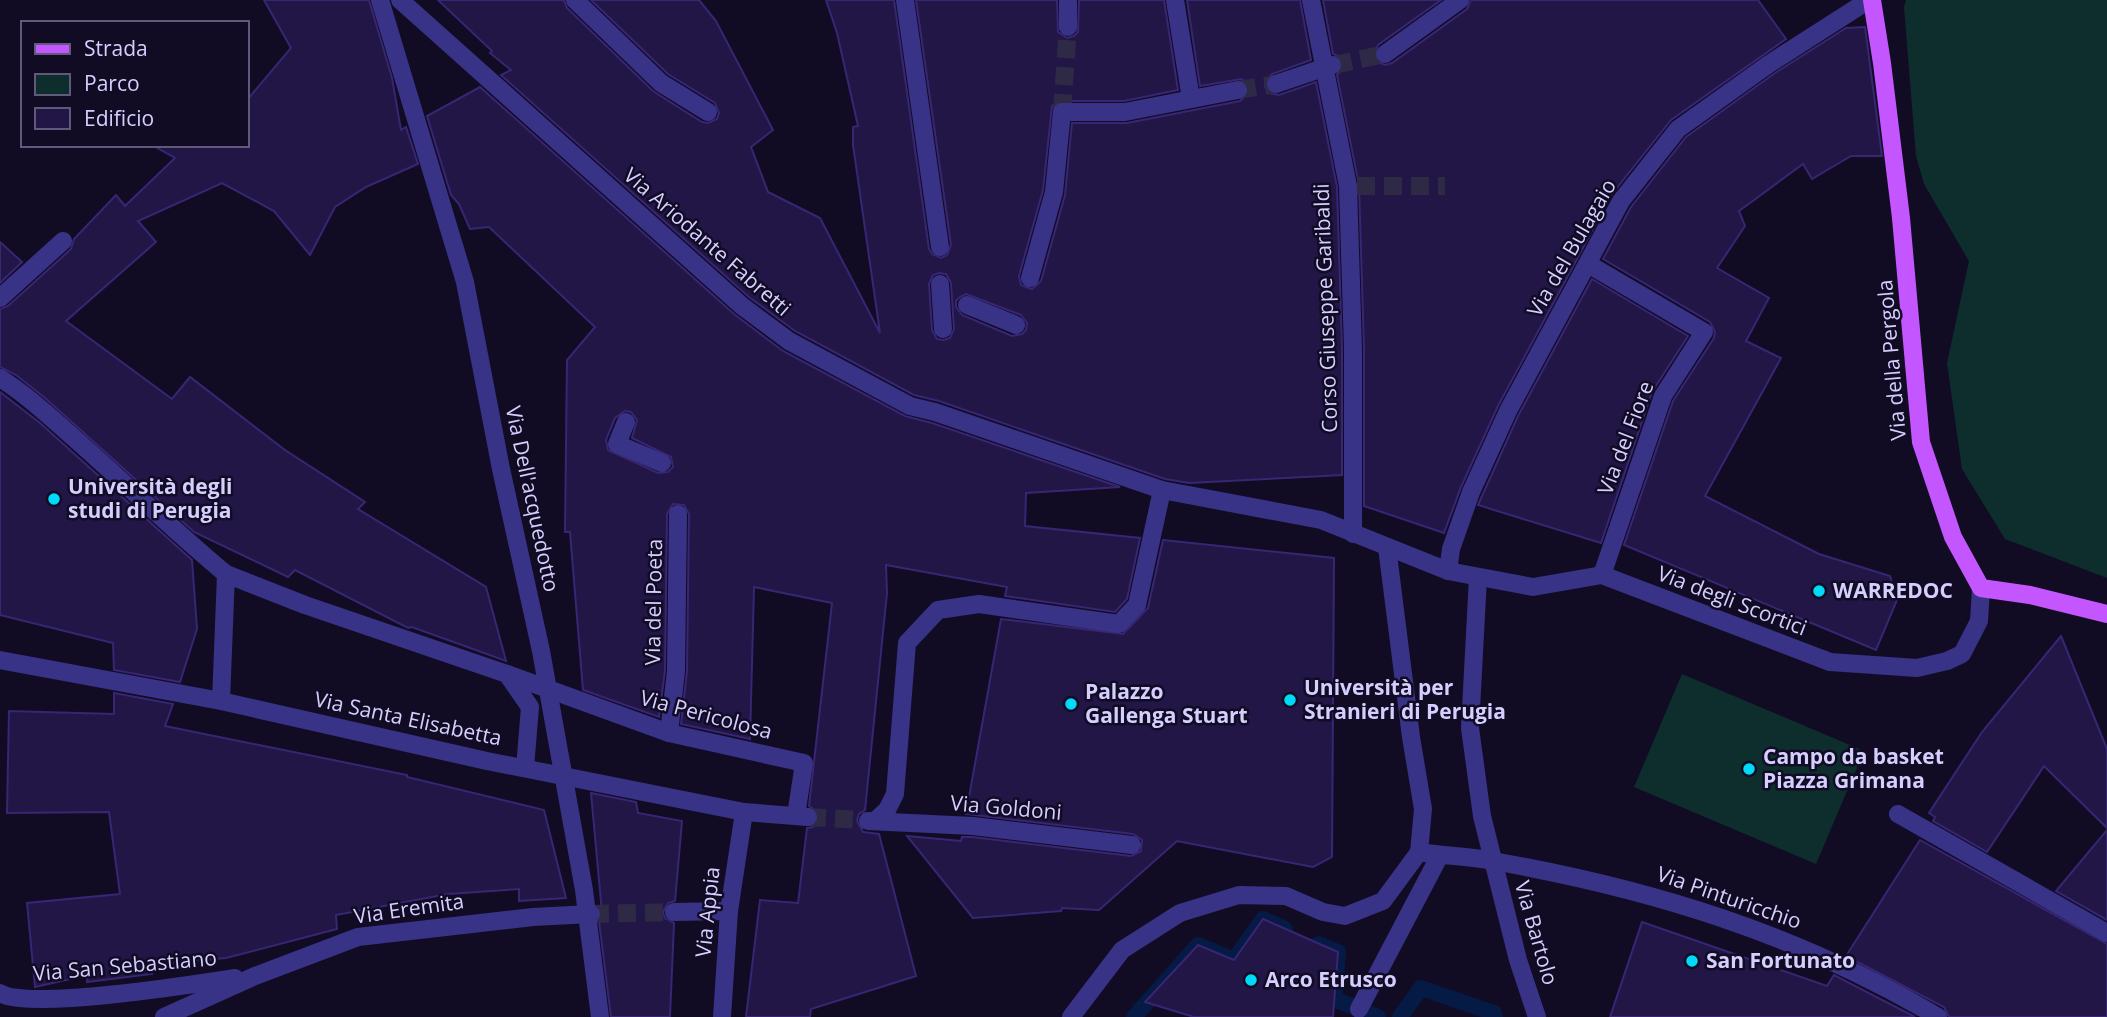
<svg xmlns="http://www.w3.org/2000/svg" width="2107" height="1017" font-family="'Open Sans',sans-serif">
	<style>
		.green { fill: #0e2e2e }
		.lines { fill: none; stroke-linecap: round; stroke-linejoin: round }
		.stream { stroke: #051a44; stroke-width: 16 }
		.building { fill: #211646; stroke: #382674; stroke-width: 2; fill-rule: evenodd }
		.minor-tunnel { stroke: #2e2945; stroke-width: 18; stroke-dasharray: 18 9; stroke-linecap: butt }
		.minor { stroke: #383387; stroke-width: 18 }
		.major { stroke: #c456ff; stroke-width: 18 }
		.minor-bridge { stroke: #383387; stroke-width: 18 }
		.poi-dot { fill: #00dafa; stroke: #110c24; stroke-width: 2.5 }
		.labels { text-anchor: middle; stroke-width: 5; stroke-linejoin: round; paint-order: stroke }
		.street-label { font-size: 21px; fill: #d5cfff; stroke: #110c24 }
		.poi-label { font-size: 21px; font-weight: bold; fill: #d5cfff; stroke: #110c24; text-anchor: start }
	</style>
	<rect width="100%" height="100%" fill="#110c24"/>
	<!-- green -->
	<g class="green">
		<polygon points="1906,0 2107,0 2107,578 2005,539 1962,469 1947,363 1969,261 1924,184 1916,156 1904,7"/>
		<polygon points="1682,674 1864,751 1816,864 1634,787"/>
	</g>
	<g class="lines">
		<!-- stream -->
		<g class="stream">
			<polyline points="1318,944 1338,952 1334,999 1378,1017"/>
			<polyline points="1134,1017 1198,945 1234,960 1263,919 1285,929"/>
			<polyline points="1400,1017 1421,988 1494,1013 1495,1017"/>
		</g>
	</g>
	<!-- building -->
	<g class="building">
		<polygon points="264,0 369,0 392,78 401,130 406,127 418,164 366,187 335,207 310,255 274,211 222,183 138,221 156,242 66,321 172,399 190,377 285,450 365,502 358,509 486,587 506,661 412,627 408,628 295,570 288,577 194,532 45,398 16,375 0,367 0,309 8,306 71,249 74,239 116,195 125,206 175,158 152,145 247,145 247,100 291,48"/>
		<path d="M438 0H564L567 8 653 91 702 122 708 123 717 119 719 113 715 103 668 74 591 0H699L716 21 773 130 751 147 768 192 820 218 880 333 853 145V127L858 126 837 33 826 0H894L929 249 932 254 941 258 947 255 951 245 916 0H1057L1058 32 1067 38 1074 36 1078 32 1079 0H1164L1178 90 1124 101H1061L1052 106 1043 190 1019 276 1021 285 1032 289 1041 281 1065 195 1072 123H1127L1240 101 1248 94 1247 83 1241 79 1200 86 1187 0H1300L1311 60 1272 74 1265 81V87L1269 93 1279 95 1316 82 1337 187 1342 349V475L1189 483 1165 479 939 401 914 395 795 331 749 297 501 75 511 70 490 53 492 51ZM939 273 946 274 951 283 954 329 950 338 944 340 937 339 932 330 929 284 933 275ZM966 294 1021 315 1027 323 1026 330 1022 334 1012 336 962 315 956 307V301L960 297Z"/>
		<polygon points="1323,0 1441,0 1378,45 1374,56 1376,61 1385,65 1392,63 1467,9 1471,0 1758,0 1786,39 1671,120 1612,194 1498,406 1461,487 1444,533 1364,506 1364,349 1359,185 1337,75 1343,68 1343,62 1339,56 1333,54"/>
		<polygon points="1865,27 1882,156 1851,156 1812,179 1803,164 1739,211 1745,226 1717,268 1769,298 1746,341 1781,358 1705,496 1819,554 1890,576 1897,600 1876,650 1624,545 1673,401 1714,338 1715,332 1710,322 1603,259 1631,207 1686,137 1775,73 1846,28"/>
		<path d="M480 87 734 314 783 351 905 416 932 423 1120 487 1026 493 1025 526 1140 538 1127 599 1115 612 1005 596 1007 587 886 565 887 593 865 810 859 814 857 821 863 832 879 834 916 976 811 1009 810 1017H746L760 900 798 903 807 828 813 827 819 819 818 812 809 806 832 603 754 587 750 739 681 724 687 671 689 514 684 505 673 504 667 514 665 670 659 717 583 690 570 532H565L567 360 595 327 489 227 470 229 459 204 451 195 427 116ZM625 411 631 412 637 420 632 438 671 457 673 467 668 472 658 473 608 450 606 440 615 418Z"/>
		<polygon points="0,242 22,262 0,283"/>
		<polygon points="1592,279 1688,336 1652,392 1601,543 1478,505 1518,416"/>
		<polygon points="0,392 40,423 192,560 197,629 180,682 114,670 113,643 0,615"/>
		<polygon points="1163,540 1334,558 1332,857 1313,867 1177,841 1099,910 1062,908 1061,911 973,918 907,836 961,841 962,837 972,837 1131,856 1141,851 1142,840 1133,834 966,814 1001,619 1123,634 1148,608"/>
		<polygon points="2061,636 2107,749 2107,828 2044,766 1987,852 1933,821 1935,817 1929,813 1982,732"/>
		<polygon points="114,693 173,704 165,726 407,775 407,777 544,810 566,898 519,901 519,889 448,894 336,915 337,929 226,958 151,965 152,974 87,982 88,975 35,987 27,903 120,894 109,812 7,813 9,711 114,714"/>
		<polygon points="591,793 636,802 638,813 682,821 675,901 668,903 663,912 665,918 674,923 670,1017 611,1017 599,921 602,913"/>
		<polygon points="2107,830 2107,920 2056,891"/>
		<polygon points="1920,840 2107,944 2107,1017 1949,1017 1944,1007 1846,956"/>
		<polygon points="1263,919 1338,952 1333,1017 1194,1017 1145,1002 1198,945 1234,960"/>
		<polygon points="1642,922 1827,986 1834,975 1915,1017 1610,1017"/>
	</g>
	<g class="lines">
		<!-- minor-tunnel -->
		<g class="minor-tunnel">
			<polyline points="1334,65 1385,54"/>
			<polyline points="1238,90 1276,84"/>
			<polyline points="1062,112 1068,27"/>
			<polyline points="1357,186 1445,186"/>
			<polyline points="808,817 864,820"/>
			<polyline points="591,914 674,912"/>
		</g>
		<!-- minor -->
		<g class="minor">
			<polyline points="400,0 742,306 789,341 910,406 935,412 1162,490 1321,520 1448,571 1533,587 1602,575 1830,662 1917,668 1947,661 1962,654 1979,621 1981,588"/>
			<polyline points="575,0 661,83 708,112"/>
			<polyline points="905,0 940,247"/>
			<polyline points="1068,0 1068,27"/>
			<polyline points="1175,0 1191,99"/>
			<polyline points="1311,0 1348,186 1353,349 1353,534"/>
			<polyline points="1385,54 1460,0"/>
			<polyline points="1276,84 1332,65"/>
			<polyline points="1588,264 1704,332 1663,396 1602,575"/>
			<polyline points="1030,278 1054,192 1062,112 1125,112 1238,90"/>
			<polyline points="940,284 943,329"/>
			<polyline points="0,298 63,241"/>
			<polyline points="967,305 1016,325"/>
			<path d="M0 378C27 395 50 417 74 438 125 483 173 530 226 574L221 701"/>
			<polyline points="626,422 617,444 662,463"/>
			<polyline points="1387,547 1411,737 1423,809 1419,852"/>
			<polyline points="1448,571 1451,549 1471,492 1508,411 1621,201 1678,129 1769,64 1869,0"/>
			<polyline points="226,574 305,605 507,674 530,707 525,768"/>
			<polyline points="1478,577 1470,728 1482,816 1518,960 1537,1017"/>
			<polyline points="0,660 221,701 487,761 744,812 808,817"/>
			<polyline points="507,674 669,733 804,763 796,816"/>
			<polyline points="669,733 676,671 678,514"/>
			<polyline points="1898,814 2107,933"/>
			<polyline points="868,821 973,826 1132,845"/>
			<polyline points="875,821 887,810 895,794 907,643 938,610 979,604 1119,624 1137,605 1162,490"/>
			<path d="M1419 852C1443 856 1468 856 1493 861 1652 889 1798 934 1938 1017"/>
			<polyline points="674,912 729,911"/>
			<path d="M0 993C26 1011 196 984 235 978"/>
			<polyline points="1359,1009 1440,855"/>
			<polyline points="164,1017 255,976 358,937 533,917 591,914"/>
			<polyline points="722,1017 729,911 744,812"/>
			<polyline points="1071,1017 1122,950 1180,913 1239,895 1286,896 1323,912 1345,916 1383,901 1419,852"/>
		</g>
		<!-- major -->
		<polyline class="major" points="1872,0 1882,63 1901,218 1921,442 1953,537 1981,588 2030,595 2107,614"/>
		<!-- minor-bridge -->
		<polyline class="minor-bridge" points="380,0 465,282 501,469 541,651 584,890 600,1017"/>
	</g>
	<!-- markers -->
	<g class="poi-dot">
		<circle cx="54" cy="499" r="7"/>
		<circle cx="1819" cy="591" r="7"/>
		<circle cx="1290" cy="700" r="7"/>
		<circle cx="1071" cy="704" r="7"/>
		<circle cx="1749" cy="769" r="7"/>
		<circle cx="1692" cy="961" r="7"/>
		<circle cx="1251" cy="980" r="7"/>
	</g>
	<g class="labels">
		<!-- street labels -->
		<g class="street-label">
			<text transform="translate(707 242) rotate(41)" y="7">Via Ariodante Fabretti</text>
			<text transform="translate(1572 248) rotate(-60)" y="7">Via del Bulagaio</text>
			<text transform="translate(1326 308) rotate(-92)" y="7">Corso Giuseppe Garibaldi</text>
			<text transform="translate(1892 360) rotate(-95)" y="7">Via della Pergola</text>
			<text transform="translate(1626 438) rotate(-69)" y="7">Via del Fiore</text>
			<text transform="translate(532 499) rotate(78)" y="7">Via Dell'acquedotto</text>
			<text transform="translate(1732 601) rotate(21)" y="7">Via degli Scortici</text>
			<text transform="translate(654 602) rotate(-89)" y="7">Via del Poeta</text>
			<text transform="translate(706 715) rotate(15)" y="7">Via Pericolosa</text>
			<text transform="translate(408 719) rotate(12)" y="7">Via Santa Elisabetta</text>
			<text transform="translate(1006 808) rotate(5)" y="7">Via Goldoni</text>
			<text transform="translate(1729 898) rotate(19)" y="7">Via Pinturicchio</text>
			<text transform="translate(409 909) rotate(-8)" y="7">Via Eremita</text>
			<text transform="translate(708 912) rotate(-84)" y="7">Via Appia</text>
			<text transform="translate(1536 933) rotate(74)" y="7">Via Bartolo</text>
			<text transform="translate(125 966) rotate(-5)" y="7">Via San Sebastiano</text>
		</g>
		<!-- poi labels -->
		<g class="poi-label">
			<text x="68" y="494">Università degli<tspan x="68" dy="24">studi di Perugia</tspan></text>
			<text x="1833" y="598">WARREDOC</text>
			<text x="1304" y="695">Università per<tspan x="1304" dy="24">Stranieri di Perugia</tspan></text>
			<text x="1085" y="699">Palazzo<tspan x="1085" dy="24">Gallenga Stuart</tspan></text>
			<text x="1763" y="764">Campo da basket<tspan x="1763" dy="24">Piazza Grimana</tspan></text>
			<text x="1706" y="968">San Fortunato</text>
			<text x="1265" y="987">Arco Etrusco</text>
		</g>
	</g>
	<!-- legend -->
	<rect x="21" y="21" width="228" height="126" fill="#110c24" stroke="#5f5a7c" stroke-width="2"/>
	<rect x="35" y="44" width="35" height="10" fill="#c456ff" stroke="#5f5a7c" stroke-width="2"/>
	<text x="84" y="56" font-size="21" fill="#d5cfff">Strada</text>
	<rect x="35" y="74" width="35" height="21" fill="#0e2e2e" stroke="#5f5a7c" stroke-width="2"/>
	<text x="84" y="91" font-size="21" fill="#d5cfff">Parco</text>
	<rect x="35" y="108" width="35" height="21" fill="#211646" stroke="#5f5a7c" stroke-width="2"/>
	<text x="84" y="126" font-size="21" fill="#d5cfff">Edificio</text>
</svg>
